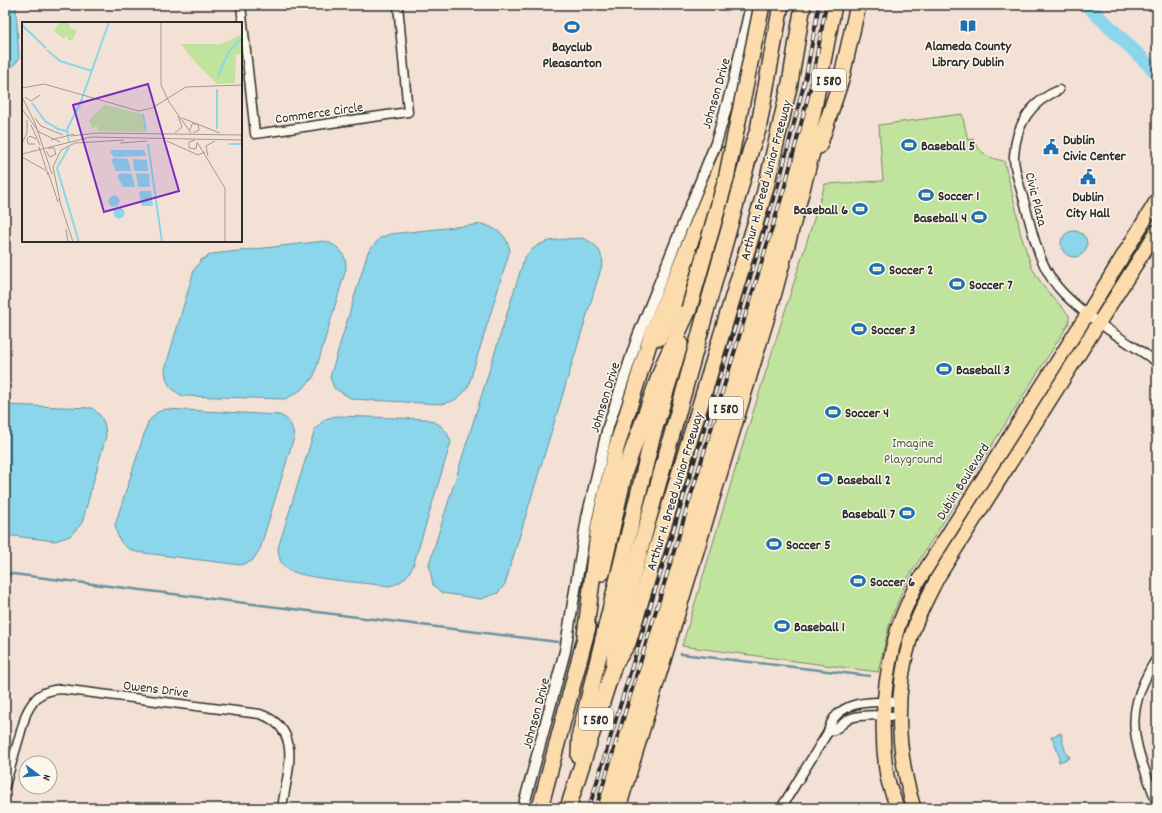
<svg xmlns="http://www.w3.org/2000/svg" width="1162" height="813" font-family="Dekko,sans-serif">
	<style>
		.green { fill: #c0e49e; stroke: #768864 }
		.water { fill: #8bd6eb; stroke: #65929e }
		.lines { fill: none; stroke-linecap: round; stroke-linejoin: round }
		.stream { stroke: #65929e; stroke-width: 2.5 }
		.river { stroke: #8bd6eb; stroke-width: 14 }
		.minor-casing { stroke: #2b2b2b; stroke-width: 11 }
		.tertiary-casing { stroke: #2b2b2b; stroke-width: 13 }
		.primary-casing { stroke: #2b2b2b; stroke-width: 16 }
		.motorway-casing { stroke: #2b2b2b; stroke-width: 18 }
		.minor { stroke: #fbf7ec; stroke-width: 8 }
		.tertiary { stroke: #fbf7ec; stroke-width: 10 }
		.primary { stroke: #fcdcac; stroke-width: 13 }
		.motorway { stroke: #fcdcac; stroke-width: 15 }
		.rail-casing { stroke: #2b2b2b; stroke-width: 4 }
		.rail { stroke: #fbf7ec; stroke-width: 2.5; stroke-dasharray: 8; stroke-linecap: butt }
		.motorway-bridge-casing { stroke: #2b2b2b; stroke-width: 18; stroke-linecap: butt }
		.motorway-bridge { stroke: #fcdcac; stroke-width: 15 }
		.labels { text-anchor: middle; stroke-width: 3; stroke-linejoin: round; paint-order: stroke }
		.shield { fill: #fbf7ec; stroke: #696865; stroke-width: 1 }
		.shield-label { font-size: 13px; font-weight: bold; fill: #2b2b2b }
		.poi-label { font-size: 14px; font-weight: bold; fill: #2b2b2b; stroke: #fbf7ec; text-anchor: start }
		.street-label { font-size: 14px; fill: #2b2b2b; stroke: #fbf7ec }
		.park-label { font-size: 14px; fill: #505948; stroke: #fbf7ec }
		.inset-river { fill: none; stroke: #8bd6eb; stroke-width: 2 }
		.inset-road { fill: none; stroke: #a49891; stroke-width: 1 }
		.view { fill: #7b2cbf; fill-opacity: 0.15; stroke: #7b2cbf; stroke-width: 2 }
		.inset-edge { fill: none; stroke: #2b2b2b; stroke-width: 2 }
	</style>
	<rect width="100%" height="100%" fill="#f4e1d5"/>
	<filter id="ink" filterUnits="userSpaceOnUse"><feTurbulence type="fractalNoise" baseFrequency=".025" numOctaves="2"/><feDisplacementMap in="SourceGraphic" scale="8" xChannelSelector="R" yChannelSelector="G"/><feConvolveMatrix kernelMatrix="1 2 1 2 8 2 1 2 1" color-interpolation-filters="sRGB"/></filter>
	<g filter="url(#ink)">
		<!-- green -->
		<path class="green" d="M962 114 968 140 973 139C980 154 989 158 1004 161L1016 209 1020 232 1032 268 1043 286 1069 315V323L908 578 891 618 878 672 682 646 739 457 825 184 883 181 879 125Z"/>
		<!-- water -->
		<g class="water">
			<polygon points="5,5 14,5 16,7 19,59 11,68 5,68"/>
			<path d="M483 224C499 230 506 234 510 250L468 387C460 398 454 402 441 404L352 399 334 388 330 377 368 252 380 238 390 234Z"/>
			<circle cx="1074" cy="244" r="13"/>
			<path d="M582 238C596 243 600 249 603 262L505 584 498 593 481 599 442 593 433 585 429 564 524 259C538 237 559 240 582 238Z"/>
			<path d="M325 241C340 247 346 253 346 269L314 376C306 387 298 393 285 399L183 396C170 389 166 384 165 369L194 270 201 260 212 254Z"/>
			<path d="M5 405 92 408C103 416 105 422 106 436L82 523 70 536 55 541 5 535Z"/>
			<path d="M165 409 280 415C291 420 292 426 294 437L260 549 252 561 241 565 136 552C121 546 118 540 115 525L148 422 156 413Z"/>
			<path d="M336 416 426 419C440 423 446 428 451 442L413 566C407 577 403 583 389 586 369 583 298 579 286 568 279 562 279 556 278 548L315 429 325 419Z"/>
			<polygon points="1061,733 1062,737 1061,737 1067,756 1069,755 1070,758 1059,762 1058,760 1060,759 1053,739 1051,737"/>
		</g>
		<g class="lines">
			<!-- stream -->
			<g class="stream">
				<polyline points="5,573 558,642"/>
				<polyline points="681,654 870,676"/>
			</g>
			<!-- river -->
			<polyline class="river" points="1087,5 1157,73"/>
			<defs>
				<g id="minor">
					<polyline points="241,5 255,134 408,112 398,5"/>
					<path d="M1059 90C1030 102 1016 124 1014 156 1013 169 1024 198 1027 212 1035 242 1041 271 1064 294 1091 321 1126 341 1157 362"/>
					<path d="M1157 658C1119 717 1136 744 1157 804"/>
					<path d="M828 732C838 730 841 724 849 719 860 713 887 716 899 716"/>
					<path d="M5 786 26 714C35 696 41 691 61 689L260 714C304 729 287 772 282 808"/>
					<path d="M781 808 828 732C835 699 874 701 900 702"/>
				</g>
				<polyline id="tertiary" points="523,808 565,651 587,518 608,427 638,336 716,143 733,84 751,5"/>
				<g id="primary">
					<path d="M897 808C894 797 889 787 887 776 879 729 884 676 897 631 902 614 910 598 917 583L1088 313 1157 200"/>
					<path d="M914 808C897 753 894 696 910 640 916 618 928 597 938 577L1157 231"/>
				</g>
				<g id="motorway">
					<polyline points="819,146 841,80 858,5"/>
					<polyline points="659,338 699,257"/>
					<polyline points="602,573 625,471 664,363 689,309"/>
					<polyline points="585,636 599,525 616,449 652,334 727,154"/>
					<polyline points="614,664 615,640 751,149 758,130 781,5"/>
					<polyline points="579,756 580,733 652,438 680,344"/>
					<polyline points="540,808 588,627"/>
					<polyline points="568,808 614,665 628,643 765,191 790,83 803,5"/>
					<polyline points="605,808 787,207 812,118 834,5"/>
					<polyline points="618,808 772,300 817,134"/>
				</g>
			</defs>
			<!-- minor casing -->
			<use href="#minor" class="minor-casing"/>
			<!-- tertiary casing -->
			<use href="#tertiary" class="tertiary-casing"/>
			<!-- primary casing -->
			<use href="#primary" class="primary-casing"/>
			<!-- motorway casing -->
			<use href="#motorway" class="motorway-casing"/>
			<!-- minor -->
			<use href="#minor" class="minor"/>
			<!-- tertiary -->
			<use href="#tertiary" class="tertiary"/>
			<!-- primary -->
			<use href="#primary" class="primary"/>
			<!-- motorway -->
			<use href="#motorway" class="motorway"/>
			<defs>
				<g id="rail">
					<polyline points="589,808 779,182 806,76 819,5"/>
					<polyline points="596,808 786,182 813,77 826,5"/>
				</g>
			</defs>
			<!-- rail casing -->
			<use href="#rail" class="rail-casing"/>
			<!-- rail -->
			<use href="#rail" class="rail"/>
			<defs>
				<polyline id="motorway-bridge" points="689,309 726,179 762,5"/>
			</defs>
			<!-- motorway-bridge casing -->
			<use href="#motorway-bridge" class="motorway-bridge-casing"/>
			<!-- motorway-bridge -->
			<use href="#motorway-bridge" class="motorway-bridge"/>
		</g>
	</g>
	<!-- icons -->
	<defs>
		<symbol id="library-bare" viewBox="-9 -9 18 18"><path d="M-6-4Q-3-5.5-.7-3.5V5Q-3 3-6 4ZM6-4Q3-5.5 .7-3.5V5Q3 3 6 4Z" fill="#1f6fb2" stroke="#fbf7ec" stroke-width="2.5" paint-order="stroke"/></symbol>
		<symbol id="stadium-bare" viewBox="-9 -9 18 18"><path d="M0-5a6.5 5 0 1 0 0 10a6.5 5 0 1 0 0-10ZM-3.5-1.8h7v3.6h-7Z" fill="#1f6fb2" stroke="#fbf7ec" stroke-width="2.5" paint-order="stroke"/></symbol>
		<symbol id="civic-bare" viewBox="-9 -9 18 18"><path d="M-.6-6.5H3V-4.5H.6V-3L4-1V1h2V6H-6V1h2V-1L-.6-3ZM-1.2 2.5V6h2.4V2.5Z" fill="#1f6fb2" stroke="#fbf7ec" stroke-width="2.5" paint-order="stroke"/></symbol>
	</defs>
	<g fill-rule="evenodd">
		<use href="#library-bare" x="957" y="15" width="22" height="22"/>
		<use href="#stadium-bare" x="561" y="16" width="22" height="22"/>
		<use href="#stadium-bare" x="898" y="134" width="22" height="22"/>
		<use href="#civic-bare" x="1040" y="136" width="22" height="22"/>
		<use href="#civic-bare" x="1077" y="166" width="22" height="22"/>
		<use href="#stadium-bare" x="915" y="184" width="22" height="22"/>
		<use href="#stadium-bare" x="849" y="198" width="22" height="22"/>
		<use href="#stadium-bare" x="968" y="206" width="22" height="22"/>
		<use href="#stadium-bare" x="866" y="258" width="22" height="22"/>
		<use href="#stadium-bare" x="946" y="273" width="22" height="22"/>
		<use href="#stadium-bare" x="848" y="318" width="22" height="22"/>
		<use href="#stadium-bare" x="933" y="358" width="22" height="22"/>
		<use href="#stadium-bare" x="822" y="401" width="22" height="22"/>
		<use href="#stadium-bare" x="814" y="468" width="22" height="22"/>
		<use href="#stadium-bare" x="896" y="502" width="22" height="22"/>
		<use href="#stadium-bare" x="763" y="533" width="22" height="22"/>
		<use href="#stadium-bare" x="847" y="570" width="22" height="22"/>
		<use href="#stadium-bare" x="771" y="615" width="22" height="22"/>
	</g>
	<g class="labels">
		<!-- shield labels -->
		<g class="shield">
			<rect x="812" y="69" width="34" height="22" rx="3"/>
			<rect x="709" y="397" width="34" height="22" rx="3"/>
			<rect x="579" y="708" width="34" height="22" rx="3"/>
		</g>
		<g class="shield-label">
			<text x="829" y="85">I 580</text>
			<text x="726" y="413">I 580</text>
			<text x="596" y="724">I 580</text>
		</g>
		<!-- poi labels -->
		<g class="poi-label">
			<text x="968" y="50" text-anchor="middle">Alameda County<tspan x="968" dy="16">Library Dublin</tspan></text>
			<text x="572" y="51" text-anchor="middle">Bayclub<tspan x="572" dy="16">Pleasanton</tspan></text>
			<text x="1063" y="144">Dublin<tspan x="1063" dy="16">Civic Center</tspan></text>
			<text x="921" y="150">Baseball 5</text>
			<text x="938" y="200">Soccer 1</text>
			<text x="1088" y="201" text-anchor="middle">Dublin<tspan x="1088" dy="16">City Hall</tspan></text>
			<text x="848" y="214" text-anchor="end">Baseball 6</text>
			<text x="967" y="222" text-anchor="end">Baseball 4</text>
			<text x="889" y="274">Soccer 2</text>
			<text x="969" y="289">Soccer 7</text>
			<text x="871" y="334">Soccer 3</text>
			<text x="956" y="374">Baseball 3</text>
			<text x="845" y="417">Soccer 4</text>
			<text x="837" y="484">Baseball 2</text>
			<text x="895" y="518" text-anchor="end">Baseball 7</text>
			<text x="786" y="549">Soccer 5</text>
			<text x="870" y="586">Soccer 6</text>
			<text x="794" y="631">Baseball 1</text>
		</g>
		<!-- street labels -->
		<g class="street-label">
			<text transform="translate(715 93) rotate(-74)" y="5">Johnson Drive</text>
			<text transform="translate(319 112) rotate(-8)" y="5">Commerce Circle</text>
			<text transform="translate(765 180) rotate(-75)" y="5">Arthur H. Breed Junior Freeway</text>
			<text transform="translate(1037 199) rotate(76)" y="5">Civic Plaza</text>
			<text transform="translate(604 397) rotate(-73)" y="5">Johnson Drive</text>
			<text transform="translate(962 481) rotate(-58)" y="5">Dublin Boulevard</text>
			<text transform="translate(674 491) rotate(-73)" y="5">Arthur H. Breed Junior Freeway</text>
			<text transform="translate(156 688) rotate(7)" y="5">Owens Drive</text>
			<text transform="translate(535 713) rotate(-75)" y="5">Johnson Drive</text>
		</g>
		<!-- park labels -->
		<g class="park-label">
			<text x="913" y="447">Imagine<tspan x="913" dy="16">Playground</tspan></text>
		</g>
	</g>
	<!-- overview -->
	<g transform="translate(22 22)">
		<rect width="220" height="220" fill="#f4e1d5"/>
		<path d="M38 0H46L49 7 55 8 50 18H46L45 13 42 17 32 9ZM220 12V32L214 33 213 61 195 62 172 39 159 22H199ZM83 83 120 92 123 110 77 109 75 104 70 106 67 98Z" fill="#c0e49e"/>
		<path d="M90 128H122L125 134 92 135 88 130ZM91 136 106 137 109 149H94L90 140ZM111 137 125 138 126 149H112ZM98 151 110 152 113 165H101L95 154ZM114 151 127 152 128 165H116ZM119 169H129L131 184H120L117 171ZM86.5 179a5.5 5.5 0 1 1 11 0a5.5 5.5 0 1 1-11 0ZM91.5 191a5.5 5.5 0 1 1 11 0a5.5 5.5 0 1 1-11 0Z" fill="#8bd6eb"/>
		<path class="inset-river" d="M0 3 24 26M25 28 38 39 70 49M196 54 206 31 220 16M10 81 23 99 36 107 44 109M121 92 124 109M195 107V67M47 120 45 107 58 82 87 0M126 122 140 220M207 122H220M47 125 35 146 57 220"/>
		<path class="inset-road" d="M139 0V63L147 80 169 111M0 66 22 62 117 89 130 86 164 65 220 63M0 75 13 101 30 152M3 75 9 79 18 73M0 87 17 110 38 120M13 96 19 104 41 113M160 96 198 111M9 103 18 123M168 108 170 102H176L177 108 171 111M153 111 160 105 156 94M49 114 75 111 220 113M29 118 52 112M173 118 167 120V126L174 127 175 121M145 119 176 133 183 130M175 120 203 166V220M0 121 5 111V98M98 121 125 119M13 122H6L5 117 8 114 14 117M17 125 26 153M24 129 28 135 34 132 32 126H26M0 132 69 115 220 118M186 134 184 124 193 119M0 135 23 148M26 150 36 180M37 177 51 220M38 179 31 145 39 128 53 121 102 118M44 207 46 220"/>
		<path class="view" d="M126 62 157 169 82 190 51 83Z"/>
		<rect width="220" height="220" class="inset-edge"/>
	</g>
	<!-- margin -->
	<rect width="1162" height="813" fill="none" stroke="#fbf7ec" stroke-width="20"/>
	<rect x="10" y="10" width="1142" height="793" fill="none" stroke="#2b2b2b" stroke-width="1.5" filter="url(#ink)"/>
	<!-- north arrow -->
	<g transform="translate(38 775) rotate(106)"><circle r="19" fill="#fbf7ec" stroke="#a8a59f"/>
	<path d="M0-3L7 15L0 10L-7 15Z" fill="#1f6fb2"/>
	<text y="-6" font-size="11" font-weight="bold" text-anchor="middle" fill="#2b2b2b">N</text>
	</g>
</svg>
